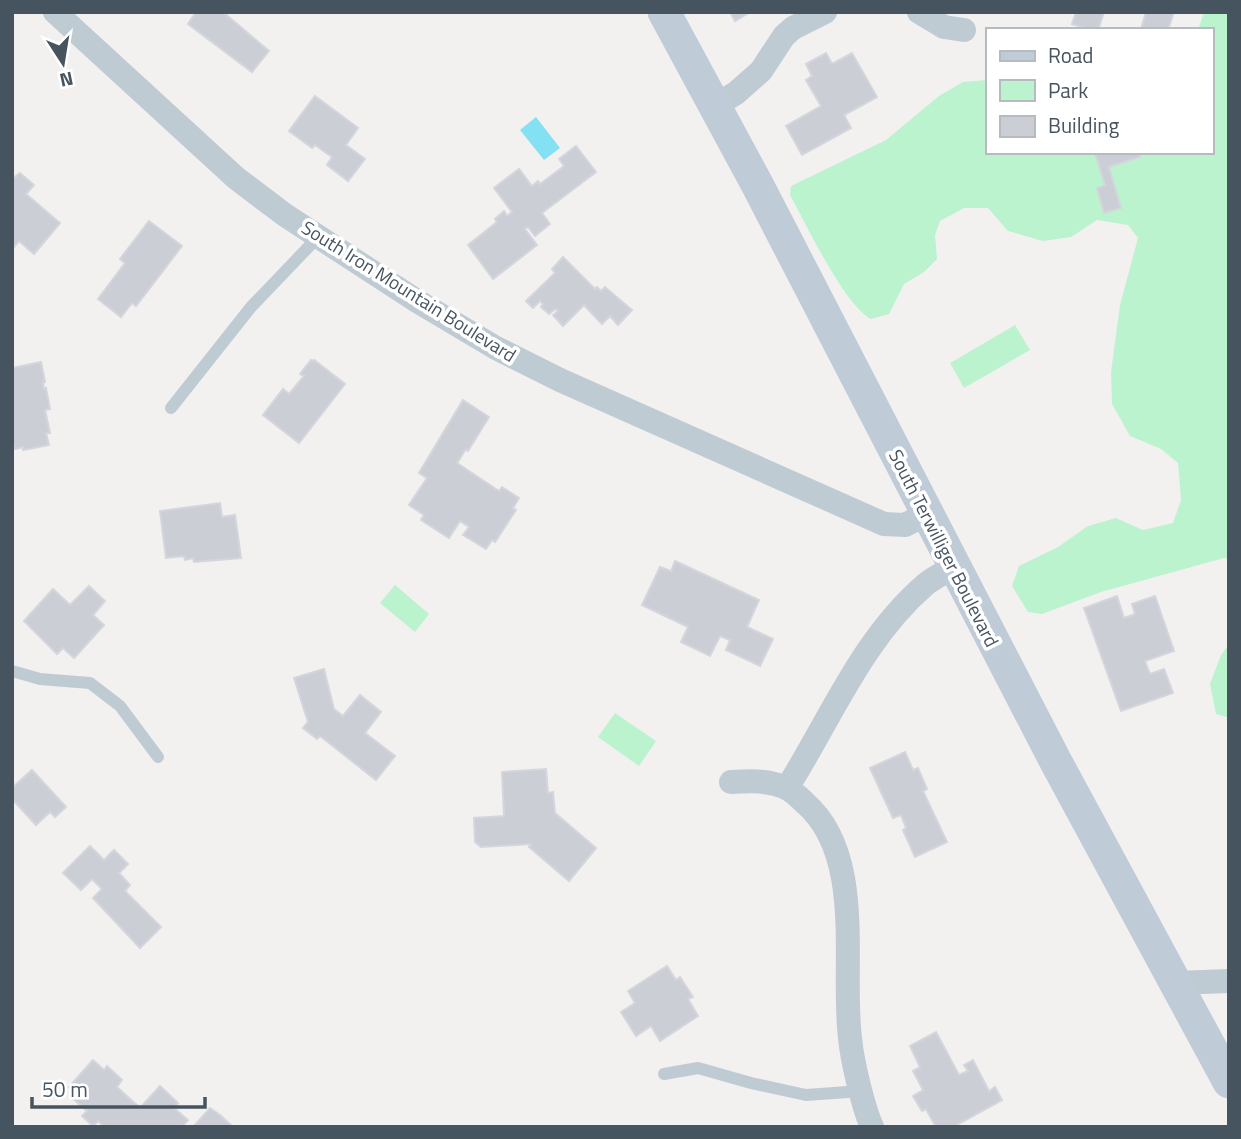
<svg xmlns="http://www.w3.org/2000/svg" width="1241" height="1139" font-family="'Titillium Web',sans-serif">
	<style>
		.green { fill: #bbf3cf }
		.water { fill: #84e1f4 }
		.building { fill: #cbcfd5; stroke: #d3d6dc; stroke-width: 2 }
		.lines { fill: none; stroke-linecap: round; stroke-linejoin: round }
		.lane { stroke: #bfcbd3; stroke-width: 12 }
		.street { stroke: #bfcbd3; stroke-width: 24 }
		.secondary { stroke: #bfccd8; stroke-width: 33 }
		.labels { text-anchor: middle; stroke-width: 7; stroke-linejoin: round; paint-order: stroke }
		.street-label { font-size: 19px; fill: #46545f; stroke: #fff }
	</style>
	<rect width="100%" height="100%" fill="#f3f0f0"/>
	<!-- green -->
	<g class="green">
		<path d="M1204 12H1229V559L1224 558 1101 592 1042 614 1028 612 1012 586 1019 566 1058 547 1088 526 1116 518 1143 530 1173 523 1181 500 1178 463 1161 449 1130 436 1112 404 1111 372 1120 305 1138 238 1128 225 1097 220 1071 237 1043 241 1008 231 988 208H964L940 221 935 235 937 259 924 272 904 284 889 314 871 319C845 306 806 224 790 195L791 186 886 140 939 96 963 82 987 80V152H1211V30H1198Z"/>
		<polygon points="1015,325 1030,350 964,388 950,363"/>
		<polygon points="395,585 429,614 415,632 380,603"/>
		<polygon points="1229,644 1229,718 1216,714 1210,684 1221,655"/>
		<polygon points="615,713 656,741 639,766 598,737"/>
	</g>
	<!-- water -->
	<polygon class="water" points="536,117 560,148 544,160 520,130"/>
	<!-- building -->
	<g class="building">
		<polygon points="196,12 223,12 269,51 252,72 188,24"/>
		<polygon points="730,12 750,12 735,21"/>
		<polygon points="1076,12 1104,12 1098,30 1090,30 1072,24"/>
		<polygon points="1146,12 1174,12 1168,30 1141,29"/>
		<polygon points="826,53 832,64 852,53 877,97 844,115 851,128 802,155 786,126 821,106 806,80 812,76 806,64"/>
		<polygon points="315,96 358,128 346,145 365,159 348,181 327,165 332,157 315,145 312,148 289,131"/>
		<polygon points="576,146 596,172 542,213 550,224 535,236 528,227 525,229 537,245 493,279 468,245 497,222 495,219 504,211 507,216 512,212 494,188 519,169 532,186 538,181 540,184 564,166 559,159"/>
		<polygon points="1139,152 1140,157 1109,167 1121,208 1104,213 1097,188 1105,185 1095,153"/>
		<polygon points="20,173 34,185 26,194 60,223 34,254 19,241 12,249 12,179"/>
		<polygon points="149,221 182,246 136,306 132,303 121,317 98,299 125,263 120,259"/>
		<polygon points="563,257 595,289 597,287 601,291 605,287 632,310 618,325 610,316 602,324 584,305 563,326 553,315 558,311 555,309 549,314 541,307 543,304 540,301 533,308 526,301 555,273 552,269"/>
		<polygon points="311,360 312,361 314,360 345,384 299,443 263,415 283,389 289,394 304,376 300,374"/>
		<polygon points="41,362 45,382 43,383 44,389 46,388 50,409 45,410 50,433 46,433 49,445 23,450 23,447 15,449 12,441 12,368"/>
		<polygon points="463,400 489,417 468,451 466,449 457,463 499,491 502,487 519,498 513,508 516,510 495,542 492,540 486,549 463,535 469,527 460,521 449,538 421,520 424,515 409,505 427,478 419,473"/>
		<polygon points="220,503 222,517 235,515 241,558 194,562 193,558 185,560 184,556 166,558 160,511"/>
		<polygon points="675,561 759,600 747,627 773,639 760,666 726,650 730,640 720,636 710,656 681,642 688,627 642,605 660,567 671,571"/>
		<polygon points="89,586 105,601 93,615 104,625 74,658 63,648 57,654 24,621 53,589 70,605"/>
		<polygon points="1117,596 1124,618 1135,614 1132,604 1155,596 1174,651 1145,661 1150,674 1164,669 1173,693 1121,711 1084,608"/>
		<polygon points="324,669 334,709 343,716 360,695 381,712 365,733 395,756 376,780 320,736 317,739 303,728 308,722 294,678"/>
		<polygon points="905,752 913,770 918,768 927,789 923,791 947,842 915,857 903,830 906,828 901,815 893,818 870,768"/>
		<polygon points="546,769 548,793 553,792 555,813 596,848 569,881 529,847 531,844 481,847 475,842 474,818 504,816 502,772"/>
		<polygon points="32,770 66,807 55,817 50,812 36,825 12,799 12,788"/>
		<polygon points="90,846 104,860 114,850 128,864 119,873 130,885 125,891 161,927 140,948 93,898 102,889 92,879 81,890 63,873"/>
		<polygon points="667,966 676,980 680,977 693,997 688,999 698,1016 660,1041 651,1026 636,1036 621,1012 635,1003 628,991"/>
		<polygon points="936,1032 959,1075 968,1071 964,1065 973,1060 989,1091 995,1087 1002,1100 953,1127 936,1127 926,1109 922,1111 913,1096 923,1090 913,1071 920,1067 910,1046"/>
		<polygon points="93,1060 104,1070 107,1066 122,1080 117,1087 140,1108 160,1086 178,1103 174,1108 188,1120 182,1127 105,1127 98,1121 93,1126 82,1116 87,1111 71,1097 76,1093 69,1087"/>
		<polygon points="210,1108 220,1115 233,1127 193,1127"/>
	</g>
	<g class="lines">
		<!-- lane -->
		<g class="lane">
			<polyline points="171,408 251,307 319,236"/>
			<polyline points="12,671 40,679 90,683 120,706 158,757"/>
			<polyline points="664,1074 698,1068 751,1083 806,1095 862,1091"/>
		</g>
		<!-- street -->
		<g class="street">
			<polyline points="55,12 236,178 285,215 417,301 496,348 560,380 884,524 905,525 926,514"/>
			<polyline points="919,12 944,27 964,30"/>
			<polyline points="715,106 736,93 761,71 784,36 793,28 825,12"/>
			<path d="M731 782C749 781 767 780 784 787 792 790 799 797 805 803 866 856 841 967 850 1038 852 1060 863 1107 872 1127"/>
			<path d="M787 788C831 718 862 639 926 584 934 577 945 573 954 567"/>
			<polyline points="1176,983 1229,981"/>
		</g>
		<!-- secondary -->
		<polyline class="secondary" points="664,12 758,186 1056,762 1229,1082"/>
	</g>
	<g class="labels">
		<!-- street labels -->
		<g class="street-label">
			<text transform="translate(409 291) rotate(32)" y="7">South Iron Mountain Boulevard</text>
			<text transform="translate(944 548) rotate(63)" y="7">South Terwilliger Boulevard</text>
		</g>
	</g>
	<!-- border -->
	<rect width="1241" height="1139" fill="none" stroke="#46545f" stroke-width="28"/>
	<!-- legend -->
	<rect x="986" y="28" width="228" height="126" fill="#ffffff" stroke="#b5bbbf" stroke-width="2"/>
	<rect x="1000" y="51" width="35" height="10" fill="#bfccd8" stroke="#b5bbbf" stroke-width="2"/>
	<text x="1048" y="63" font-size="21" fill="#46545f">Road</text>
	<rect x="1000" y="80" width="35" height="21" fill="#bbf3cf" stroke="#b5bbbf" stroke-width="2"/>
	<text x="1048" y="98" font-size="21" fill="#46545f">Park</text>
	<rect x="1000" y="116" width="35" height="21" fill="#cbcfd5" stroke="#b5bbbf" stroke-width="2"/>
	<text x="1048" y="133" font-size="21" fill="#46545f">Building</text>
	<!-- north arrow -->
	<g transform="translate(63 63) rotate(168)" stroke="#ffffff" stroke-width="5" paint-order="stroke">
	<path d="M0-5L12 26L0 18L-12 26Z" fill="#46545f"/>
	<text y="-10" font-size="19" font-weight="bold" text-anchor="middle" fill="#46545f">N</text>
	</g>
	<!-- scale -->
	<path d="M32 1097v10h173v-10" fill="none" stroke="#46545f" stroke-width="3.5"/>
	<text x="42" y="1097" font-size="21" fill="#46545f" stroke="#ffffff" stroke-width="5" paint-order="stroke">50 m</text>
</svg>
